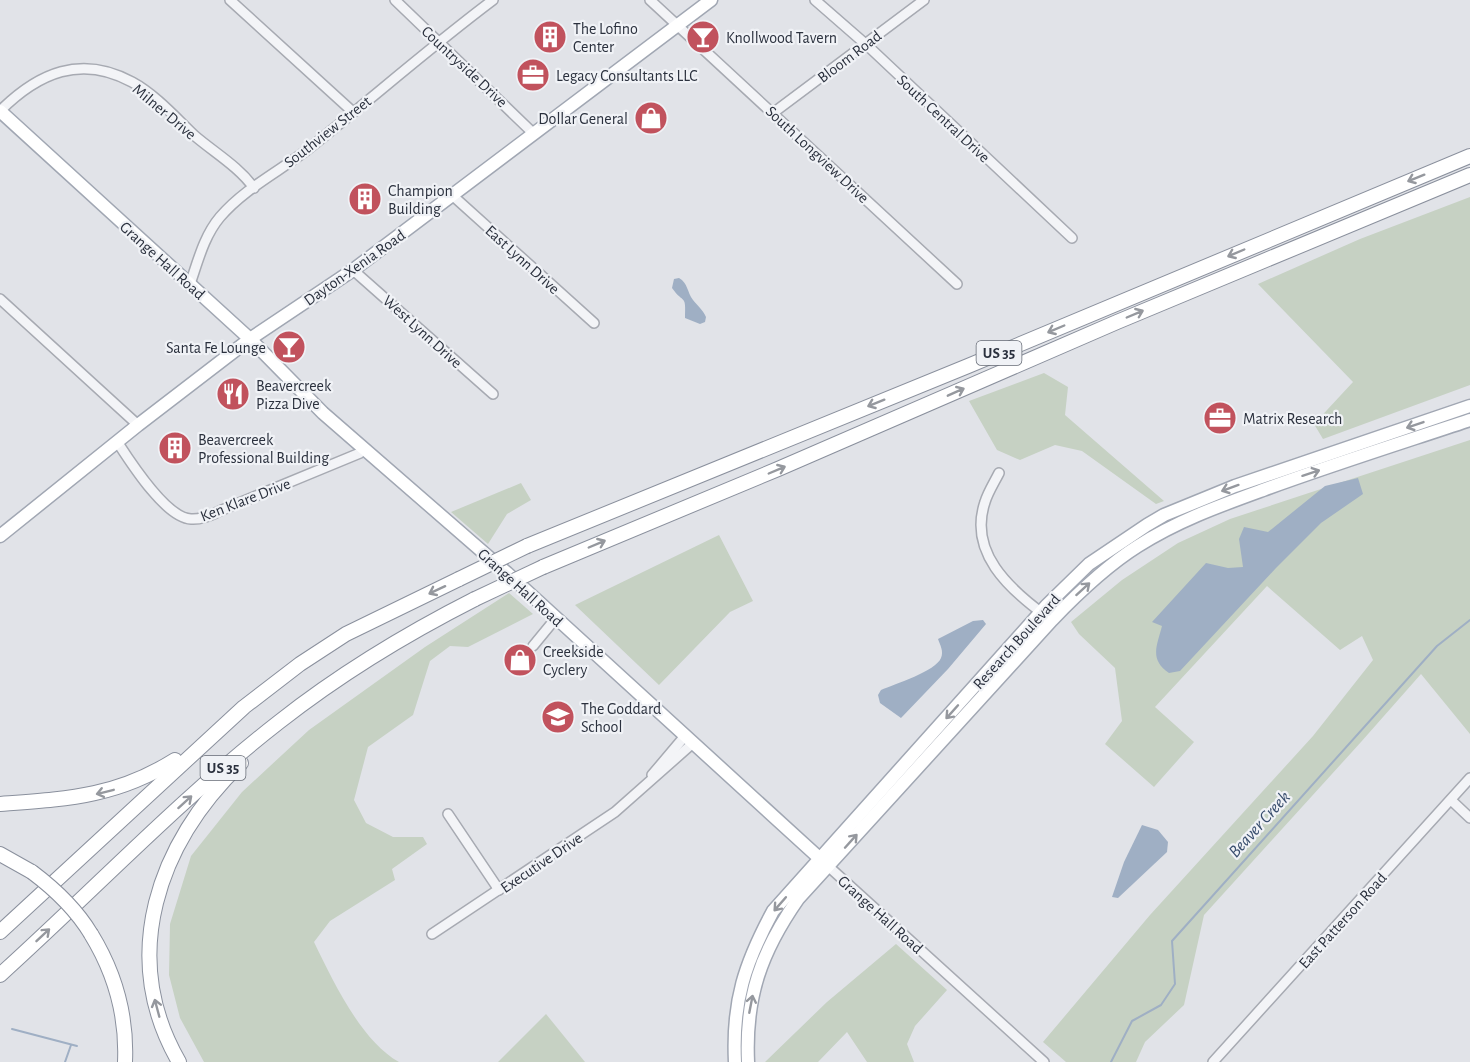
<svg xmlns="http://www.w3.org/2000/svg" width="1470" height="1062" font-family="'Alegreya Sans',sans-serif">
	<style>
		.green { fill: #c6d1c3 }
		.water { fill: #9fafc4 }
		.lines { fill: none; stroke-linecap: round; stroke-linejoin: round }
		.stream { stroke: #9fafc4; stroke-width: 2 }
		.minor-casing { stroke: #a7aab2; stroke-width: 12 }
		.major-casing { stroke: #a1a7b3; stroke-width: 15 }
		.highway-casing { stroke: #8a909d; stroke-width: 16 }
		.minor { stroke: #f3f4f7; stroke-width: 9 }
		.major { stroke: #fff; stroke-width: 12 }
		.highway { stroke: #fff; stroke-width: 14 }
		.highway-bridge-casing { stroke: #8a909d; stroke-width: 16; stroke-linecap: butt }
		.highway-bridge { stroke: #fff; stroke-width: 14 }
		.oneway { stroke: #95989e }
		.labels { text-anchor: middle; stroke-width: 4.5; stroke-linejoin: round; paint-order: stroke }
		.shield { fill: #f0f2f6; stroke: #666b75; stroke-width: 1.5 }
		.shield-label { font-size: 15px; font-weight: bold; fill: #2b313e }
		.poi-label { font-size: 16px; fill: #2b313e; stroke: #f0f2f6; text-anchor: start }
		.street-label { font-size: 16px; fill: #2b313e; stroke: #f0f2f6 }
		.water-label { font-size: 18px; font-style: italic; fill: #394e6e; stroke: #f0f2f6 }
	</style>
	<rect width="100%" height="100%" fill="#e1e3e8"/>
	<!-- green -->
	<g class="green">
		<polygon points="1470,197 1470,385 1323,439 1314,424 1353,382 1258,284 1360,239"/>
		<polygon points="1044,373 1068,387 1065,415 1164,501 1156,504 1082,451 1055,445 1020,460 997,450 969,401"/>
		<polygon points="1470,440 1470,734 1421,674 1361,742 1204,915 1184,1005 1145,1042 1136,1062 1066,1062 1043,1042 1150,915 1313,736 1373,660 1362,636 1340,650 1267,586 1155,707 1194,742 1154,787 1105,744 1122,721 1115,668 1079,634 1071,622 1122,580 1178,543 1230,519"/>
		<polygon points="521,483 531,500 507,514 488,544 451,512"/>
		<polygon points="719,535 753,601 730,612 659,685 575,605"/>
		<path d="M509 593 533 614 468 647 450 646 430 661 413 715 368 747 354 800 366 823 393 837H423L427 844 392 869 395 880 330 921 314 942C333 981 361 1041 399 1062H204L180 1018 169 975 170 924 191 856 242 792 309 730 425 647Z"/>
		<polygon points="896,944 947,990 915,1026 907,1044 914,1062 867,1062 847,1032 818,1062 765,1062 827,1002"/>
		<polygon points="546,1014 585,1062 498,1062"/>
	</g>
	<!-- water -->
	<g class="water">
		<path d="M679 278C688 283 687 292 693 300 698 306 703 310 706 317L705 322 700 324 685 318C686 293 684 305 672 288L674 279Z"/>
		<path d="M1358 478 1363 494 1321 523 1276 568 1180 671 1169 673C1149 659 1157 646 1162 626L1152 622 1206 563 1228 568 1243 567 1239 539 1244 527 1268 532 1325 486Z"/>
		<path d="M983 620 986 624 948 669 901 718 880 703 878 695 881 690C895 684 936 671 941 658 944 651 940 645 938 639L973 621Z"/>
		<polygon points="1142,825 1158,830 1168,842 1167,852 1118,898 1112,897 1124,862"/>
	</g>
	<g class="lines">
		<!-- stream -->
		<g class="stream">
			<polyline points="12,1029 77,1046"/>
			<polyline points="65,1062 71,1045"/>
			<polyline points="1111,1062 1132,1021 1161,1005 1175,984 1172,941 1437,646 1470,620"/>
		</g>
		<defs>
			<g id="minor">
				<polyline points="230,0 353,112"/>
				<polyline points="395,0 534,134"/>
				<polyline points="650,0 957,284"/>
				<polyline points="815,0 870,48 1072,238"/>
				<path d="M0 111C38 73 81 54 132 82 156 95 176 118 195 136 215 153 239 167 254 188"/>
				<polyline points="773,113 924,0"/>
				<polyline points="452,195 594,323"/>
				<polyline points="353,270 493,394"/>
				<path d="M190 284C198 261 204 236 220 217 244 189 278 172 307 150 369 101 429 48 493 0"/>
				<polyline points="0,299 138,425"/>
				<path d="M118 443C131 463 166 518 191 519 202 520 213 514 222 510L360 453 364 450"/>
				<path d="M999 473C994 483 988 492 985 502 968 552 1009 589 1046 616"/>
				<polyline points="533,646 556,618"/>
				<polyline points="652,775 685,736"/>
				<polyline points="1451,800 1470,818"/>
				<polyline points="448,814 499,890"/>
				<polyline points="828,866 1044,1062"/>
				<polyline points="432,934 615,812 693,743"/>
				<polyline points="1213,1062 1470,778"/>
			</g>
			<g id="major">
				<polyline points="0,111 250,339 323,413 507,573 828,866"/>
				<polyline points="0,536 138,425 250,339 353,270 711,0"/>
				<path d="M735 1062C732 1001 745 963 773 911L1047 605 1089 564 1147 525 1164 515 1235 486 1470 406"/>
				<path d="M748 1062C745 997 761 952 798 899L1052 620C1078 593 1106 566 1138 546 1177 521 1219 506 1263 490 1331 465 1401 443 1470 420"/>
			</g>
			<g id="highway">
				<polyline points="527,546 968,366 1470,156"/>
				<polyline points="543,567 778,469 1117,322 1470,175"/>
				<path d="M0 804C67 799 116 797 175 760"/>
				<polyline points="0,854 32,872"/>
				<polyline points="0,932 244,707 300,664 346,634 459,579"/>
				<path d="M91 934C115 973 127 1017 125 1062"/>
				<path d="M0 975C93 891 180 799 279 722 340 674 406 634 475 599"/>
				<path d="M179 1062C118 956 158 843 241 763"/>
			</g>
		</defs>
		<!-- minor casing -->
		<use href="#minor" class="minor-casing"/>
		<!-- major casing -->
		<use href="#major" class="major-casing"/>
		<!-- highway casing -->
		<use href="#highway" class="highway-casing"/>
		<!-- minor -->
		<use href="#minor" class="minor"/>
		<!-- major -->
		<use href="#major" class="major"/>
		<!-- highway -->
		<use href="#highway" class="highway"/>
		<defs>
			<g id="highway-bridge">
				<polyline points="459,579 527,546"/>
				<polyline points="475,599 543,567"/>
				<path d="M32 872C56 890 76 909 91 934"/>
			</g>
		</defs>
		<!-- highway-bridge casing -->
		<use href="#highway-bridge" class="highway-bridge-casing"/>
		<!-- highway-bridge -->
		<use href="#highway-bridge" class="highway-bridge"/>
	</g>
	<!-- one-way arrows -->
	<defs><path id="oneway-shaft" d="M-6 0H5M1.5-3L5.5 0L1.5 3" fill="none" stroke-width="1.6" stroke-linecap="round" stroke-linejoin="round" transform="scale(1.5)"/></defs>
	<g class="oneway">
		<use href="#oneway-shaft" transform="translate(1416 178) rotate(158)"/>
		<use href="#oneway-shaft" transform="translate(1236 253) rotate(157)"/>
		<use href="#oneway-shaft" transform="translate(1135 314) rotate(-23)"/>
		<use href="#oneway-shaft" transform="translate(1056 329) rotate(157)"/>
		<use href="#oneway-shaft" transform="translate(956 392) rotate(-24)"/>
		<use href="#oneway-shaft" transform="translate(876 403) rotate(158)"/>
		<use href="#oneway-shaft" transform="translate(1415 425) rotate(161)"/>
		<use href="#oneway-shaft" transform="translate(777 470) rotate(-23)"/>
		<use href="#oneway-shaft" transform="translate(1311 473) rotate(-18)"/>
		<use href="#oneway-shaft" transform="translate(1230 488) rotate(160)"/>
		<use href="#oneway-shaft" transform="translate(597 544) rotate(-23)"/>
		<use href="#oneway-shaft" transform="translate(1083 589) rotate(-42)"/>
		<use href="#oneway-shaft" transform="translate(437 590) rotate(155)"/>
		<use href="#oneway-shaft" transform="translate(952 712) rotate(132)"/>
		<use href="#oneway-shaft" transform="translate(105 792) rotate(166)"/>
		<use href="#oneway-shaft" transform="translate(185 802) rotate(-42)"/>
		<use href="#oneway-shaft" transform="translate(851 841) rotate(-48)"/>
		<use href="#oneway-shaft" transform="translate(780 904) rotate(131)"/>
		<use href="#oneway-shaft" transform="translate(43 935) rotate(-43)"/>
		<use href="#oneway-shaft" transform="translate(751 1004) rotate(-79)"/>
		<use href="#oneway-shaft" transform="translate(157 1008) rotate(-105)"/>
	</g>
	<!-- icons -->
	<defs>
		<symbol id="building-disc" viewBox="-11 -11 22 22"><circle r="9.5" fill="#c1525d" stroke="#f0f2f6"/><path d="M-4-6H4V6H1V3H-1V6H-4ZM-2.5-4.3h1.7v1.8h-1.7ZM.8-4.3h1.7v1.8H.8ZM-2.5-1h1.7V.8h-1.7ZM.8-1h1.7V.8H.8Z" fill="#fff"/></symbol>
		<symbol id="bar-disc" viewBox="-11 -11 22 22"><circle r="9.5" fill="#c1525d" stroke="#f0f2f6"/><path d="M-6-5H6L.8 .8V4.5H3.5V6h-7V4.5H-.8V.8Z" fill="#fff"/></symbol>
		<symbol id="office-disc" viewBox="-11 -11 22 22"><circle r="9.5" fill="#c1525d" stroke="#f0f2f6"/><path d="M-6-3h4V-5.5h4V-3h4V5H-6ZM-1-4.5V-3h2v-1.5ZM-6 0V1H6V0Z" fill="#fff"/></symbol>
		<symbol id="shop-disc" viewBox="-11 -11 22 22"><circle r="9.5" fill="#c1525d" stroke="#f0f2f6"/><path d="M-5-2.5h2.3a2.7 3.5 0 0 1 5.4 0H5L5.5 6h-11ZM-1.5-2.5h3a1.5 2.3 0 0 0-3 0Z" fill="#fff"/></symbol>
		<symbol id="restaurant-disc" viewBox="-11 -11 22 22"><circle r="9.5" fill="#c1525d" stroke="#f0f2f6"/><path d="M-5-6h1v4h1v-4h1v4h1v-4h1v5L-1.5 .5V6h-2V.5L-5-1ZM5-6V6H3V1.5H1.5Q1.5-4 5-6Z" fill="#fff"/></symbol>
		<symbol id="school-disc" viewBox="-11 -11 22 22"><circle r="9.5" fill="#c1525d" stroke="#f0f2f6"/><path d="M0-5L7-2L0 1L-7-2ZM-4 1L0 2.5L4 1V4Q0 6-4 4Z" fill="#fff"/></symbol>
	</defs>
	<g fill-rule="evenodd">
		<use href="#building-disc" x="531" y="18" width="38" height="38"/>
		<use href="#bar-disc" x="684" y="18" width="38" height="38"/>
		<use href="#office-disc" x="514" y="56" width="38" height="38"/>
		<use href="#shop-disc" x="632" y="99" width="38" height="38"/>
		<use href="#building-disc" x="346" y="180" width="38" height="38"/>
		<use href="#bar-disc" x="270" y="328" width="38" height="38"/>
		<use href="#restaurant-disc" x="214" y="375" width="38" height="38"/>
		<use href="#office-disc" x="1201" y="399" width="38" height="38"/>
		<use href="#building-disc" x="156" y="429" width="38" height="38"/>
		<use href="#shop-disc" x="501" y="641" width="38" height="38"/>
		<use href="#school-disc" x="539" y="698" width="38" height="38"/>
	</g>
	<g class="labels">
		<!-- shield labels -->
		<g class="shield">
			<rect x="976.5" y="341" width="45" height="24" rx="4.5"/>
			<rect x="200.5" y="756" width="45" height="24" rx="4.5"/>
		</g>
		<g class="shield-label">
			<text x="999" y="358">US 35</text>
			<text x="223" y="773">US 35</text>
		</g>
		<!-- poi labels -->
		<g class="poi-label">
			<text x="573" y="34">The Lofino<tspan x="573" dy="18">Center</tspan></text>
			<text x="726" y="43">Knollwood Tavern</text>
			<text x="556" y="81">Legacy Consultants LLC</text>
			<text x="628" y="124" text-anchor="end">Dollar General</text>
			<text x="388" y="196">Champion<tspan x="388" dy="18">Building</tspan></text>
			<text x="266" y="353" text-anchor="end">Santa Fe Lounge</text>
			<text x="256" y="391">Beavercreek<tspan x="256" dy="18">Pizza Dive</tspan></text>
			<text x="1243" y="424">Matrix Research</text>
			<text x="198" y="445">Beavercreek<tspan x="198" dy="18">Professional Building</tspan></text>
			<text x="543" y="657">Creekside<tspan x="543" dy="18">Cyclery</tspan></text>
			<text x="581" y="714">The Goddard<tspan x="581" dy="18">School</tspan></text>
		</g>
		<!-- street labels -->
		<g class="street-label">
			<text transform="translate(849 56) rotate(-37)" y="6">Bloom Road</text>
			<text transform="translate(465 66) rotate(43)" y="6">Countryside Drive</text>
			<text transform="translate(165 111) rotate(40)" y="6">Milner Drive</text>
			<text transform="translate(944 118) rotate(43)" y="6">South Central Drive</text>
			<text transform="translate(327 131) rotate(-38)" y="6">Southview Street</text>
			<text transform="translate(818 154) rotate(43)" y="6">South Longview Drive</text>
			<text transform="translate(523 259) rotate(42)" y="6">East Lynn Drive</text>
			<text transform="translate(163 260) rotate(42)" y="6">Grange Hall Road</text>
			<text transform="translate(354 267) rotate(-35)" y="6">Dayton-Xenia Road</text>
			<text transform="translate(423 331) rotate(42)" y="6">West Lynn Drive</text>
			<text transform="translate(245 499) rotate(-21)" y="6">Ken Klare Drive</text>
			<text transform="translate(521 587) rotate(42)" y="6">Grange Hall Road</text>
			<text transform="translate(1016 641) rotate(-48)" y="6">Research Boulevard</text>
			<text transform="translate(541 862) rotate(-34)" y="6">Executive Drive</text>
			<text transform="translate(881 914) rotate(42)" y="6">Grange Hall Road</text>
			<text transform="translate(1342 920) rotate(-48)" y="6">East Patterson Road</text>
		</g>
		<!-- water labels -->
		<g class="water-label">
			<text transform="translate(1259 824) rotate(-48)" y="6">Beaver Creek</text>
		</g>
	</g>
</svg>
